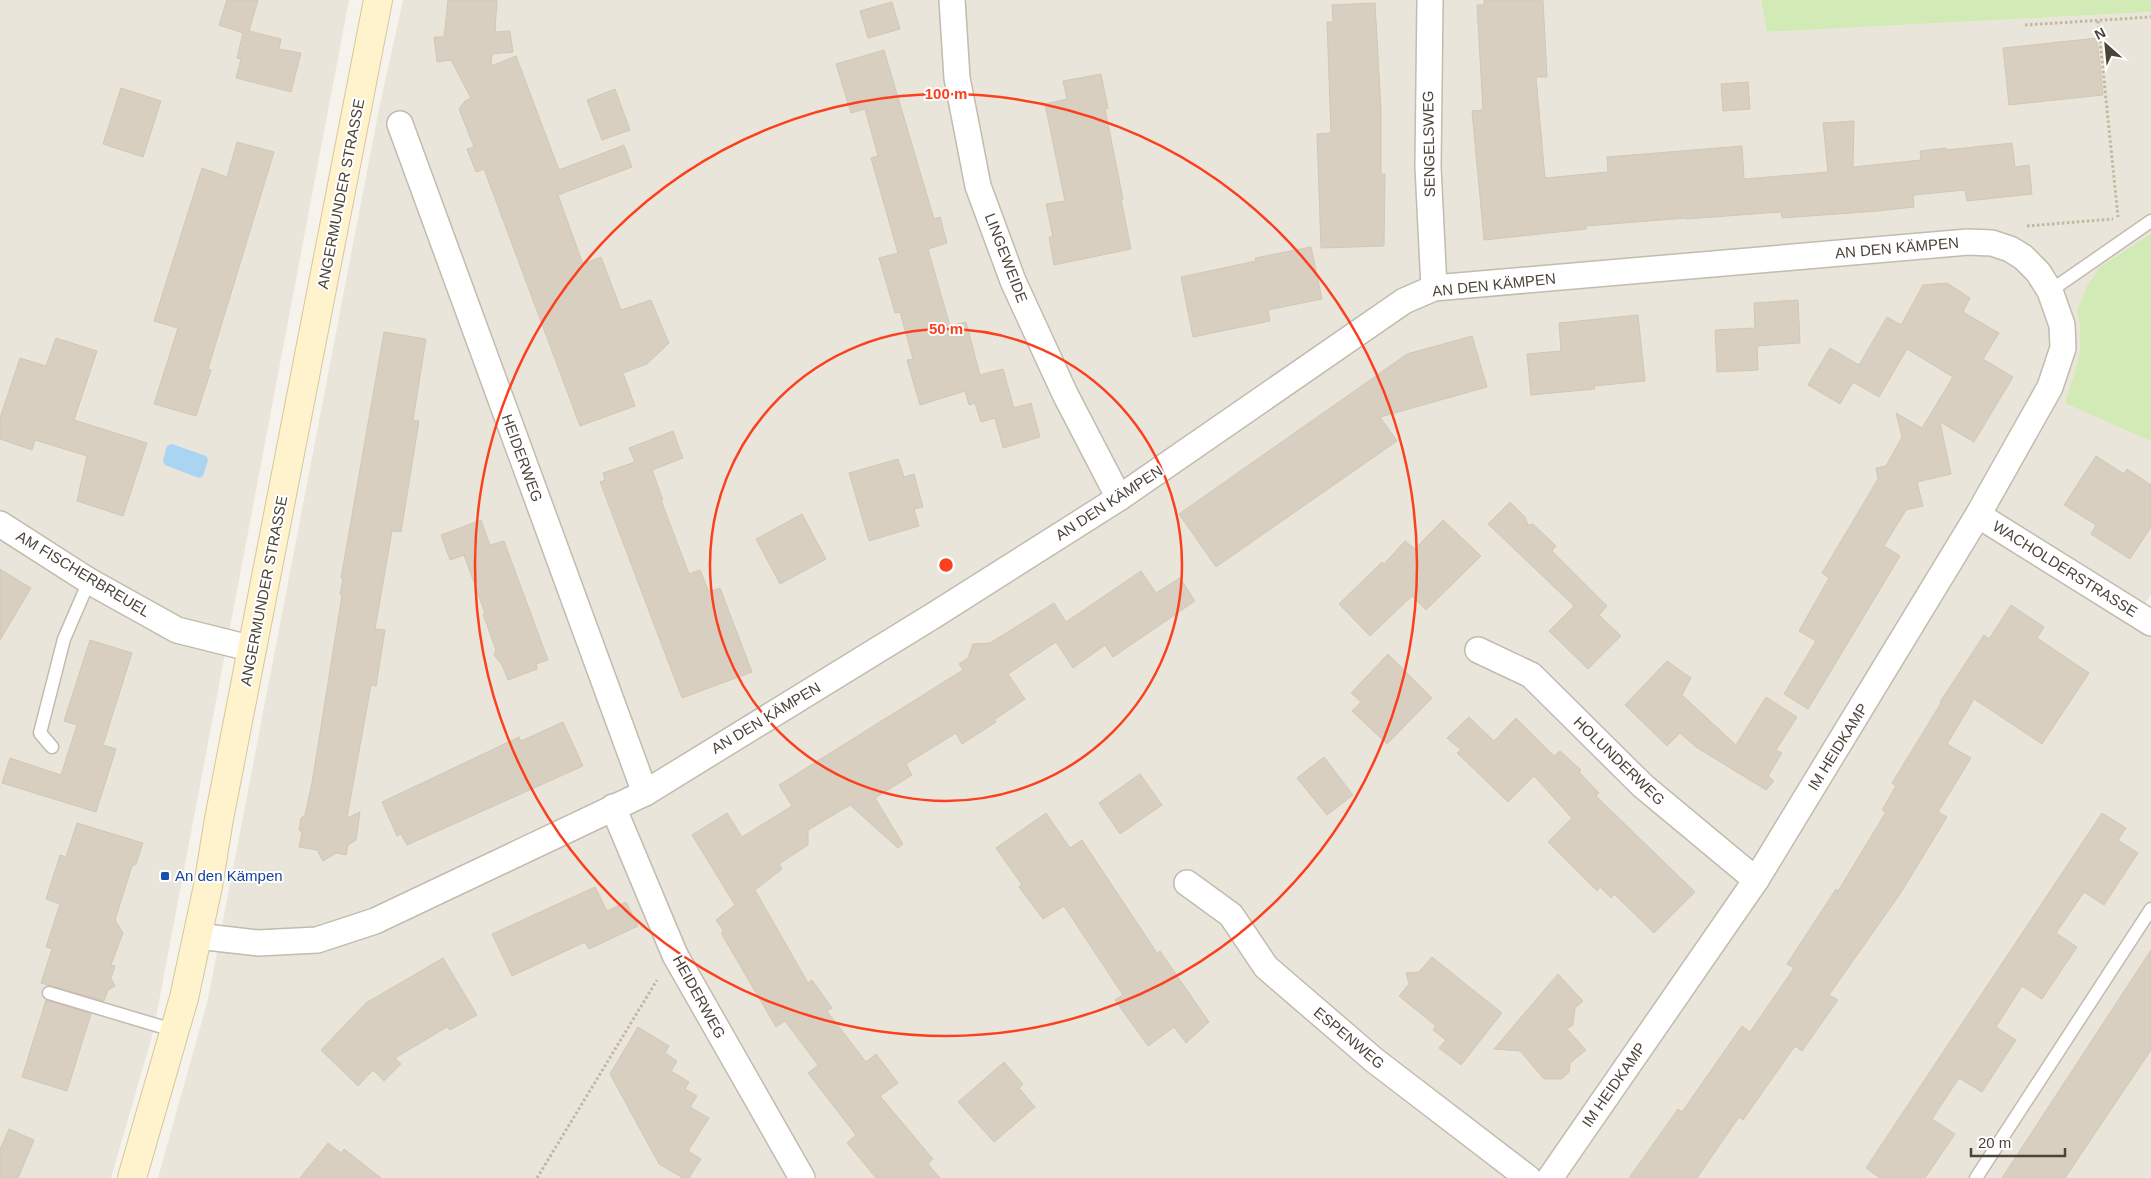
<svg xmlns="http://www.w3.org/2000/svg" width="2151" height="1178" font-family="Arial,sans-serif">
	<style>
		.residential { fill: #eae5da }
		.green { fill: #d2eab5 }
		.water { fill: #a9d4f2 }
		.building { fill: #d8cfc1; stroke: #d3c7b4 }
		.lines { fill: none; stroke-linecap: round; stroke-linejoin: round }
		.lane-casing { stroke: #c2bbae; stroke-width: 15 }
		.street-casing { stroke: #c2bbae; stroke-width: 28 }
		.secondary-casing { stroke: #d6c79b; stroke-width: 30 }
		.path { stroke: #c4b79f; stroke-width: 3; stroke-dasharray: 2.5 2.5; stroke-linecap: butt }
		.lane { stroke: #fff; stroke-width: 12 }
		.street { stroke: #fff; stroke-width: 25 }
		.secondary { stroke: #fff3cd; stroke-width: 28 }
		.ring { fill: none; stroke: #fc3f1d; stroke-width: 2.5 }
		.transit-dot { fill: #1a4fb4; stroke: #fff; stroke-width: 2 }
		.labels { text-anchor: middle; stroke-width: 4; stroke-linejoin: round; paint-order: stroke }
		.street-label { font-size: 15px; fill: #4b4439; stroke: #fff }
		.transit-label { font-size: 15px; fill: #164399; stroke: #fff; text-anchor: start }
		.centre { fill: #fc3f1d; stroke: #fff; stroke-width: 2.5 }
		.ring-label { font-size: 15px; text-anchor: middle; font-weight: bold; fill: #fc3f1d; stroke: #fff; stroke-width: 4; stroke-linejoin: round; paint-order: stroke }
	</style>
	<rect width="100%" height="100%" fill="#f6f3ec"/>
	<!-- residential -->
	<g class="residential">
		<polygon points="0,0 349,0 153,1033 111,1178 0,1178"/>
		<polygon points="403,0 1761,0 1767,32 2151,12 2151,595 2144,605 2151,634 2151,1178 158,1178 208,999 379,109"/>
	</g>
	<!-- green -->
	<g class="green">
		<polygon points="1761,0 2151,0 2151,12 1767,32"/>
		<polygon points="2151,234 2151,441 2065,403 2075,372 2080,350 2080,325 2077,311 2087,286 2100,267"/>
	</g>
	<!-- water -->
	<polygon class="water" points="172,444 206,456 208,460 203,476 199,478 165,465 163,460 167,446"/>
	<!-- building -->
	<g class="building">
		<polygon points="227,0 258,0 249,31 281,39 279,49 301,53 291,92 236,78 241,59 237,58 243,33 219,25"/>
		<polygon points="448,0 497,0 495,32 510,31 513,52 492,54 491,66 516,56 559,170 624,145 632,167 558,195 583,264 601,257 621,310 651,300 665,334 669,343 647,364 623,373 635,406 580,426 484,169 476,172 467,149 474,147 459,109 465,101 471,98 451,60 437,62 434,37 444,37"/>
		<polygon points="1484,0 1543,0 1547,77 1536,77 1545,178 1608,172 1607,157 1742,146 1744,179 1828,172 1823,123 1854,121 1853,167 1921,160 1920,151 1946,148 1946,150 2012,143 2015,167 2029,165 2032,194 1967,201 1965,190 1913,195 1914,207 1878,211 1782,218 1781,212 1686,219 1686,218 1586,226 1586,229 1484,240 1472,111 1483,110 1477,5 1484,5"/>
		<polygon points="892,2 900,29 868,38 860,11"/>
		<polygon points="1375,3 1381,110 1381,174 1385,174 1384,246 1321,248 1317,134 1331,133 1327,22 1333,22 1332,5"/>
		<polygon points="2097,38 2103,95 2009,105 2003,48"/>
		<polygon points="884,50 934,219 940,217 947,243 928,249 950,326 966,322 980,375 1003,369 1014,408 1031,403 1040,437 1003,448 995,418 981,422 975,403 969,405 965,391 920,405 907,360 913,359 900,312 895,313 879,258 898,253 871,158 878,156 865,109 851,113 836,64"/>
		<polygon points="1101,74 1108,108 1105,109 1123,199 1121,199 1131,249 1054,265 1049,237 1053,237 1046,204 1065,201 1045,104 1067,99 1063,81"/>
		<polygon points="1748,82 1750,109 1723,111 1721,84"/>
		<polygon points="121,88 161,101 143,157 103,144"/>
		<polygon points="615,89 630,130 602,140 587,100"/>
		<polygon points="237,142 274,152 208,369 211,370 196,416 154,404 178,328 154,321 202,168 227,177"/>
		<polygon points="1311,247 1322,299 1268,310 1270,321 1193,337 1181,277 1256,261 1255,258"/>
		<polygon points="1947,283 1970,298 1963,312 1999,333 1983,359 2013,377 1974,442 1940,422 1951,474 1917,482 1923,506 1906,510 1884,546 1900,556 1808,709 1784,694 1816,641 1799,631 1829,578 1822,573 1878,479 1876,468 1886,466 1902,437 1896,413 1922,428 1953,377 1907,349 1879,397 1853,382 1840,404 1808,385 1830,348 1859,365 1887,317 1901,325 1923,285"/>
		<polygon points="1798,300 1800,343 1757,346 1758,370 1717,372 1715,330 1755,328 1754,303"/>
		<polygon points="1638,315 1645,381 1594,386 1595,389 1531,395 1527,354 1561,351 1559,323"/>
		<polygon points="384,332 426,339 413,420 419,421 401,532 392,531 375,629 385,630 376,686 371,685 347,818 360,812 356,840 348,845 346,855 336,853 323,861 317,850 299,847 302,832 299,830 301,818 305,815 312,783 342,595 340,594 343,579 341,578"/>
		<polygon points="1472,336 1487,387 1380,417 1397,441 1216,567 1179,514 1407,354"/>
		<polygon points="56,338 97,351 74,420 147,443 123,516 77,501 87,456 35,440 32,450 0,439 0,418 20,358 46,366"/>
		<polygon points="673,431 683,458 652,470 663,500 661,500 689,574 700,570 709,592 720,588 752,672 682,698 600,482 605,480 603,473 635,462 629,448"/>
		<polygon points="2096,456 2124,474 2127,469 2151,485 2151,527 2130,559 2091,534 2096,525 2064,505"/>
		<polygon points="898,459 904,477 914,474 923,507 914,509 919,526 869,541 849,473"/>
		<polygon points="1510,502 1525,517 1528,525 1533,524 1556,546 1552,551 1607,606 1599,615 1621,636 1588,669 1549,631 1574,606 1488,524"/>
		<polygon points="802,514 826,559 780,584 756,539"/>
		<polygon points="481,520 490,545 504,541 548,660 536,664 537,669 508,680 502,665 494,655 496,650 483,614 485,613 464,555 450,560 441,535"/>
		<polygon points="1443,520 1481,556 1426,610 1412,596 1370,636 1339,604 1382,562 1384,564 1405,541 1415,549"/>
		<polygon points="0,569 31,588 0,640"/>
		<polygon points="1141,571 1156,593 1180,578 1195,601 1113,657 1105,645 1073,668 1056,642 1008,674 1025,699 994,720 996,722 962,744 956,733 906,764 912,775 875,798 903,844 898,848 850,805 808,830 808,845 779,864 782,869 755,890 808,983 812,980 832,1008 827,1011 866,1062 876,1054 898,1083 880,1096 933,1159 928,1164 940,1178 876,1178 847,1143 856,1135 808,1073 818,1065 785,1021 776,1027 721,933 724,932 716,920 735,905 692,835 727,813 742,837 792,806 779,785 963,670 959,664 968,658 973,644 990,643 1054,603 1066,622"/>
		<polygon points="2011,605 2044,627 2037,638 2089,673 2042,744 1974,699 1947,744 1971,758 1938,812 1947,817 1900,894 1829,995 1838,1000 1802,1051 1795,1046 1743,1120 1739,1117 1697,1178 1629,1178 1678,1109 1682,1112 1742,1026 1750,1032 1794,968 1787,964 1836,889 1838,891 1886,812 1882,810 1896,786 1892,783 1941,703 1940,702 1984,635 1989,639"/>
		<polygon points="90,640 132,653 103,745 116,749 96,812 2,783 10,758 61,775 77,725 64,721"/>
		<polygon points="1388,654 1432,698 1387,744 1352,711 1361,702 1351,693"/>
		<polygon points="1667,661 1691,678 1682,695 1736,745 1766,697 1797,717 1776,750 1782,753 1768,776 1774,781 1766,790 1696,747 1680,733 1667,746 1625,705"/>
		<polygon points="1469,717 1494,741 1516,718 1554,756 1560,751 1581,770 1579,772 1599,793 1596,796 1695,892 1654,933 1614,894 1611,898 1600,887 1597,891 1548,842 1572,818 1534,776 1508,802 1457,753 1461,750 1447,738"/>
		<polygon points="563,722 583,766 407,845 401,834 397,836 382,802 519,737 521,741"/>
		<polygon points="1324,757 1353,795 1327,815 1297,778"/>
		<polygon points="1140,774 1162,805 1120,834 1099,803"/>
		<polygon points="1046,813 1070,848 1082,840 1157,953 1160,951 1209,1022 1186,1043 1174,1027 1148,1046 1115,1000 1123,995 1064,906 1043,919 1019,887 1022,885 996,848"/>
		<polygon points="2102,813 2126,828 2118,840 2138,853 2104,905 2084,892 2056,933 2077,947 2042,999 2022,986 1996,1027 2016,1040 1982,1092 1959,1078 1932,1119 1955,1134 1925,1178 1880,1178 1866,1168"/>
		<polygon points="77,823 143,843 136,864 132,866 115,920 123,933 111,965 115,966 111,978 115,986 108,990 104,1001 41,983 52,949 46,947 60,904 46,899 60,855 66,857"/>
		<polygon points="595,887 607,911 626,902 638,926 589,949 585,942 512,976 492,934"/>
		<polygon points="2151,950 2151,1050 2065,1178 2002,1178"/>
		<polygon points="1432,957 1502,1013 1461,1065 1439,1048 1446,1040 1433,1030 1436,1026 1399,996 1409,984 1406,973 1419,972"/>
		<polygon points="443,958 477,1015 450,1030 447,1027 395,1058 401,1064 384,1081 373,1070 358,1086 321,1050 366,1003"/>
		<polygon points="1558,974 1583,1001 1575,1008 1573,1025 1567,1029 1586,1050 1570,1063 1569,1072 1562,1079 1544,1079 1520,1051 1494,1049"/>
		<polygon points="46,1000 91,1014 67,1091 22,1077"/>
		<polygon points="638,1027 669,1046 665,1053 677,1061 671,1071 689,1082 685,1089 697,1096 690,1107 709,1118 688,1151 701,1159 689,1178 683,1178 659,1164 610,1074"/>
		<polygon points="1004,1062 1023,1084 1019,1088 1035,1107 994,1142 958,1102"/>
		<polygon points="9,1129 34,1140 18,1178 0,1178 0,1149"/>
		<polygon points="328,1143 341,1153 344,1149 381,1178 300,1178"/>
	</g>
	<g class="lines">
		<defs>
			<g id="lane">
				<polyline points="2050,291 2151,221"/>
				<polyline points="52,747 40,733 64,639 89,581"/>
				<polyline points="49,993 176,1031"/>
				<polyline points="1976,1178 2151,909"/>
			</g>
			<g id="street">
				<polyline points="952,0 957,78 978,186 1013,281 1065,394 1119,498"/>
				<polyline points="1430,0 1428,167 1434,288"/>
				<polyline points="400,124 645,793"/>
				<polyline points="1978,515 2151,623"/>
				<polyline points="0,524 89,581 177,630 253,649"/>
				<polyline points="1478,650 1531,675 1643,786 1756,880"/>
				<polyline points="613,807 675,955 802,1178"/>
				<polyline points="1187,883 1231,915 1266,967 1374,1060 1528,1178"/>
				<polyline points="197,936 258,943 317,940 375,921 645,793 936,614 1119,498 1404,301 1434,288 1968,242 1992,243 2010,249 2023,257 2038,272 2050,291 2062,325 2063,348 2050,387 1978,515 1756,880 1550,1178"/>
			</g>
			<polyline id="secondary" points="132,1178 184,998 208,886 219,819 378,0"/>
		</defs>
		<!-- lane casing -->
		<use href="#lane" class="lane-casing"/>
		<!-- street casing -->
		<use href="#street" class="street-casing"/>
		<!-- secondary casing -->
		<use href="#secondary" class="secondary-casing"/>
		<!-- path -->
		<g class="path">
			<polyline points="2098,21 2118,217"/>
			<polyline points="2025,25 2151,17"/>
			<polyline points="2027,226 2113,219"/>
			<polyline points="537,1178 657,980"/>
		</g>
		<!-- lane -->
		<use href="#lane" class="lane"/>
		<!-- street -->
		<use href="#street" class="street"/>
		<!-- secondary -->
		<use href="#secondary" class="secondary"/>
	</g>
	<!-- distance rings -->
	<g class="ring">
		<circle cx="946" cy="565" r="236"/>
		<circle cx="946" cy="565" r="471"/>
	</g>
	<!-- markers -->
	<rect class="transit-dot" x="160" y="871" width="10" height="10" rx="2.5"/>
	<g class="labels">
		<!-- street labels -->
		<g class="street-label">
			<text transform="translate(1429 144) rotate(-91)" y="5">SENGELSWEG</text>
			<text transform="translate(341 194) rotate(-79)" y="5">ANGERMUNDER STRASSE</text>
			<text transform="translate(1897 248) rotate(-5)" y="5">AN DEN KÄMPEN</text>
			<text transform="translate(1006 258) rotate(69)" y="5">LINGEWEIDE</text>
			<text transform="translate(1494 285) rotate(-6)" y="5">AN DEN KÄMPEN</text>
			<text transform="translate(522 458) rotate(70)" y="5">HEIDERWEG</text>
			<text transform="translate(1109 503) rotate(-33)" y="5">AN DEN KÄMPEN</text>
			<text transform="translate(2065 569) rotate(32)" y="5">WACHOLDERSTRASSE</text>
			<text transform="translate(83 574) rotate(31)" y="5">AM FISCHERBREUEL</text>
			<text transform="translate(264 591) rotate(-79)" y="5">ANGERMUNDER STRASSE</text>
			<text transform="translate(766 718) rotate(-31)" y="5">AN DEN KÄMPEN</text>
			<text transform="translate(1838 747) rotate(-58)" y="5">IM HEIDKAMP</text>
			<text transform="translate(1619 761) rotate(44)" y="5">HOLUNDERWEG</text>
			<text transform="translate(699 997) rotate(61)" y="5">HEIDERWEG</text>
			<text transform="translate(1349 1038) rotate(40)" y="5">ESPENWEG</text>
			<text transform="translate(1614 1085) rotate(-55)" y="5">IM HEIDKAMP</text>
		</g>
		<!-- transit labels -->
		<g class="transit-label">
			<text x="175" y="881">An den Kämpen</text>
		</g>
	</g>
	<circle cx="946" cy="565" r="8" class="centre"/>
	<g class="ring-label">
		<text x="946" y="99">100 m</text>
		<text x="946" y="334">50 m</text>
	</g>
	<!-- north arrow -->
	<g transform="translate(2106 45) rotate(333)" stroke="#ffffff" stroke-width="4" paint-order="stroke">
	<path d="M0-4L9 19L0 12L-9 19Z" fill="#4b4439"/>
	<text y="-8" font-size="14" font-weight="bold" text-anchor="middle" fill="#4b4439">N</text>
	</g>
	<!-- scale -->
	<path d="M1971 1148v8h94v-8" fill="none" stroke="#4b4439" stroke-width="2.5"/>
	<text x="1978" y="1148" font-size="15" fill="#4b4439" stroke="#ffffff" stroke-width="4" paint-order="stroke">20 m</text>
</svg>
